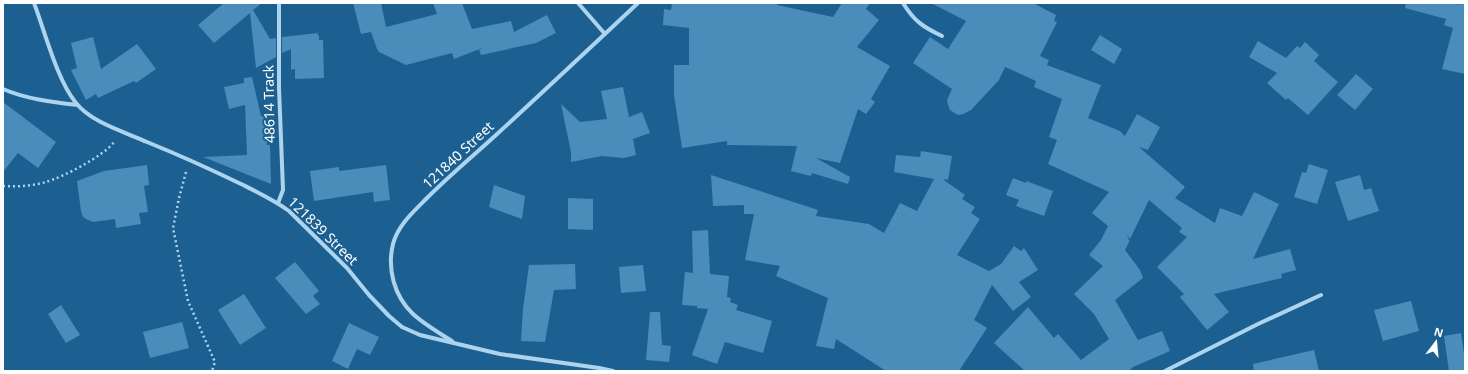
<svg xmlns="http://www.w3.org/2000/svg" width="1468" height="374" font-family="'Noto Sans',sans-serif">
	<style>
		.building { fill: #4a8cba }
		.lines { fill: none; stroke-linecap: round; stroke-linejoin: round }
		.path { stroke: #add4ee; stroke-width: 2.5; stroke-dasharray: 2 3; stroke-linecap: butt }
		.street { stroke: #add4ee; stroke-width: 4 }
		.labels { text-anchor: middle; stroke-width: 4; stroke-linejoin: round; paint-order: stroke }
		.street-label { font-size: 14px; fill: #fff; stroke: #1c6091 }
	</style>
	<rect width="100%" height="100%" fill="#1c6091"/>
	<!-- building -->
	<g class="building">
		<polygon points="224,3 262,3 253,10 270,39 276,38 276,57 256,68 250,13 214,43 198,25"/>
		<polygon points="353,3 381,3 386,27 437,14 433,3 462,3 472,29 511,21 514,32 547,15 556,33 536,43 481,55 479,50 485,47 454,59 452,53 406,65 379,52 377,49 371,32 361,34"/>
		<polygon points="672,3 778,3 777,5 833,17 842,3 870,3 866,9 879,20 857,47 890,66 871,99 875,102 866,114 858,109 840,163 816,158 850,177 848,184 812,173 811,176 791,171 797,146 727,145 727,141 682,148 674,95 674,65 689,65 689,28 663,25 664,9 671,10"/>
		<polygon points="931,3 1033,3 1056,15 1054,21 1057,22 1040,56 1049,60 1047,65 1101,85 1088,118 1120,131 1125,136 1137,114 1160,127 1148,150 1139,147 1185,187 1175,198 1215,223 1220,208 1242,216 1254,192 1279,204 1253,259 1290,249 1296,270 1281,274 1282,278 1214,294 1229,312 1207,330 1180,297 1184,294 1157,267 1187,237 1179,232 1182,228 1149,200 1130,239 1127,235 1130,243 1129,242 1125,250 1140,270 1143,278 1115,300 1138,340 1162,331 1170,351 1133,367 1129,371 1025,371 994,343 1028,307 1054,338 1058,334 1081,360 1109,339 1094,314 1074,294 1103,266 1089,255 1101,240 1108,226 1092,213 1109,192 1048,164 1057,140 1049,137 1062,99 1034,87 1036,81 1005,67 999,80 971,110 963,114 958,115 950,110 948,105 947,100 952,89 913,63 930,37 948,49 966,21"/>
		<polygon points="1406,3 1453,3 1459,5 1459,3 1465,3 1465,74 1442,69 1453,28 1444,25 1446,19 1405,8"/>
		<polygon points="318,33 317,35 319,35 319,40 323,40 324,78 295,79 295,69 291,70 291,49 282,53 282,37"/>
		<polygon points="1100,35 1122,49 1114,64 1091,50"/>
		<polygon points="93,37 101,69 137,44 156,69 136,83 134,81 98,98 96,94 86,100 71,70 77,68 71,43"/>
		<polygon points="1258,41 1286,58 1297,46 1300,48 1305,42 1319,55 1314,61 1338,82 1308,115 1288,98 1286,100 1267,83 1277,73 1249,57"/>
		<polygon points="1356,74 1373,89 1355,110 1337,95"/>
		<polygon points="252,77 261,116 266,115 267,145 270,145 271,184 203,157 247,155 245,105 229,109 224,87 244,83 244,78"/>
		<polygon points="623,87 629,117 642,112 650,133 633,139 636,155 624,158 602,156 571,162 571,152 561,104 580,122 607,119 601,91"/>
		<polygon points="3,102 56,142 38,168 18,153 3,172"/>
		<polygon points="921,151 952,156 948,180 945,179 944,180 965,195 962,199 975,207 971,213 980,219 957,255 989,271 1001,264 1014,246 1021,251 1024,248 1038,270 1019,282 1031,297 1013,311 992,285 974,320 987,328 959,371 886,371 836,339 834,349 816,346 828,298 776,276 780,266 745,260 754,214 744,214 744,205 713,206 711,175 818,210 816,216 869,224 884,233 900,203 917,211 934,179 894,172 896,155 920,157"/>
		<polygon points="1309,164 1328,170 1317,204 1294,197 1302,172 1306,173"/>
		<polygon points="147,165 149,185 144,186 148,212 139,213 141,224 116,228 115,219 93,222 88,220 83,217 81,211 77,181 104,171"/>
		<polygon points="386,165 390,200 374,202 373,192 314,201 310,171 339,167 339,171"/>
		<polygon points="1360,175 1364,190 1371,188 1379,211 1348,221 1335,182"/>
		<polygon points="1013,178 1026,183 1026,181 1053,191 1044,216 1016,206 1019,200 1006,195"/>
		<polygon points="494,185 525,196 522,219 489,207"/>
		<polygon points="568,198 593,199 593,230 568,229"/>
		<polygon points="708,230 710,274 729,276 727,297 731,298 730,302 738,305 736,310 772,321 763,353 725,342 717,364 692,355 708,309 697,308 697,306 682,305 685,272 693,273 692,231"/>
		<polygon points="295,262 319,291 313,296 320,304 306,314 275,278"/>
		<polygon points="575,264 576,289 554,290 545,342 521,341 523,309 529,265"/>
		<polygon points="643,265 646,291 621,293 619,267"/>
		<polygon points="244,294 266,328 240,345 218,310"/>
		<polygon points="1411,301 1419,331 1383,341 1374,310"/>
		<polygon points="61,305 80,335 66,343 48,314"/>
		<polygon points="650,312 660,312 662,345 671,346 669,362 646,360"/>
		<polygon points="182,322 189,348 150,358 143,332"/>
		<polygon points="349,323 379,337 370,355 357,349 348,369 332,361"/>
		<polygon points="1461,333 1465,361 1465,371 1449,371 1444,336"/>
		<polygon points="1314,350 1319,371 1254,371 1253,364"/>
	</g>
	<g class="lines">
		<!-- path -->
		<g class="path">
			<polyline points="186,172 179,198 173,228 188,301 215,362 212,371"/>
			<path d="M3 186C17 187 32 186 46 182 63 177 104 156 114 142"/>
		</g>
		<!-- street -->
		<g class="street">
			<path d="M34 3C45 32 57 80 76 103 92 123 125 132 147 142 179 155 210 169 241 184 257 192 274 200 289 211L347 268 369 295 389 316 402 327 420 335 500 354 599 368 613 371"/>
			<polyline points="578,3 605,34"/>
			<path d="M903 3C914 21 923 27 942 36"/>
			<path d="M3 89C26 99 52 102 77 105"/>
			<polyline points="278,203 283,190 279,88 279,3"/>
			<path d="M452 341C439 333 424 324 413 314 394 296 387 269 393 244 398 225 414 211 427 198 449 176 473 156 496 135 544 91 591 47 638 3"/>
			<polyline points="1165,371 1258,324 1321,295"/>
		</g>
	</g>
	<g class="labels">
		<!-- street labels -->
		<g class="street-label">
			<text transform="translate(269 104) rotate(-91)" y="5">48614 Track</text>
			<text transform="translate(458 155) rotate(-43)" y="5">121840 Street</text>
			<text transform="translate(323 231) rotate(44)" y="5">121839 Street</text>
		</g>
	</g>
	<!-- border -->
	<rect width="1468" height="374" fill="none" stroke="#ffffff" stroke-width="8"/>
	<!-- north arrow -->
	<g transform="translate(1436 342) rotate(16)" stroke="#1c6091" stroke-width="3" paint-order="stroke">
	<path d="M0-3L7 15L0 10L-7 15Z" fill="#ffffff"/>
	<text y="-6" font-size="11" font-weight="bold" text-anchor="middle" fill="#ffffff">N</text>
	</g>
</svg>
